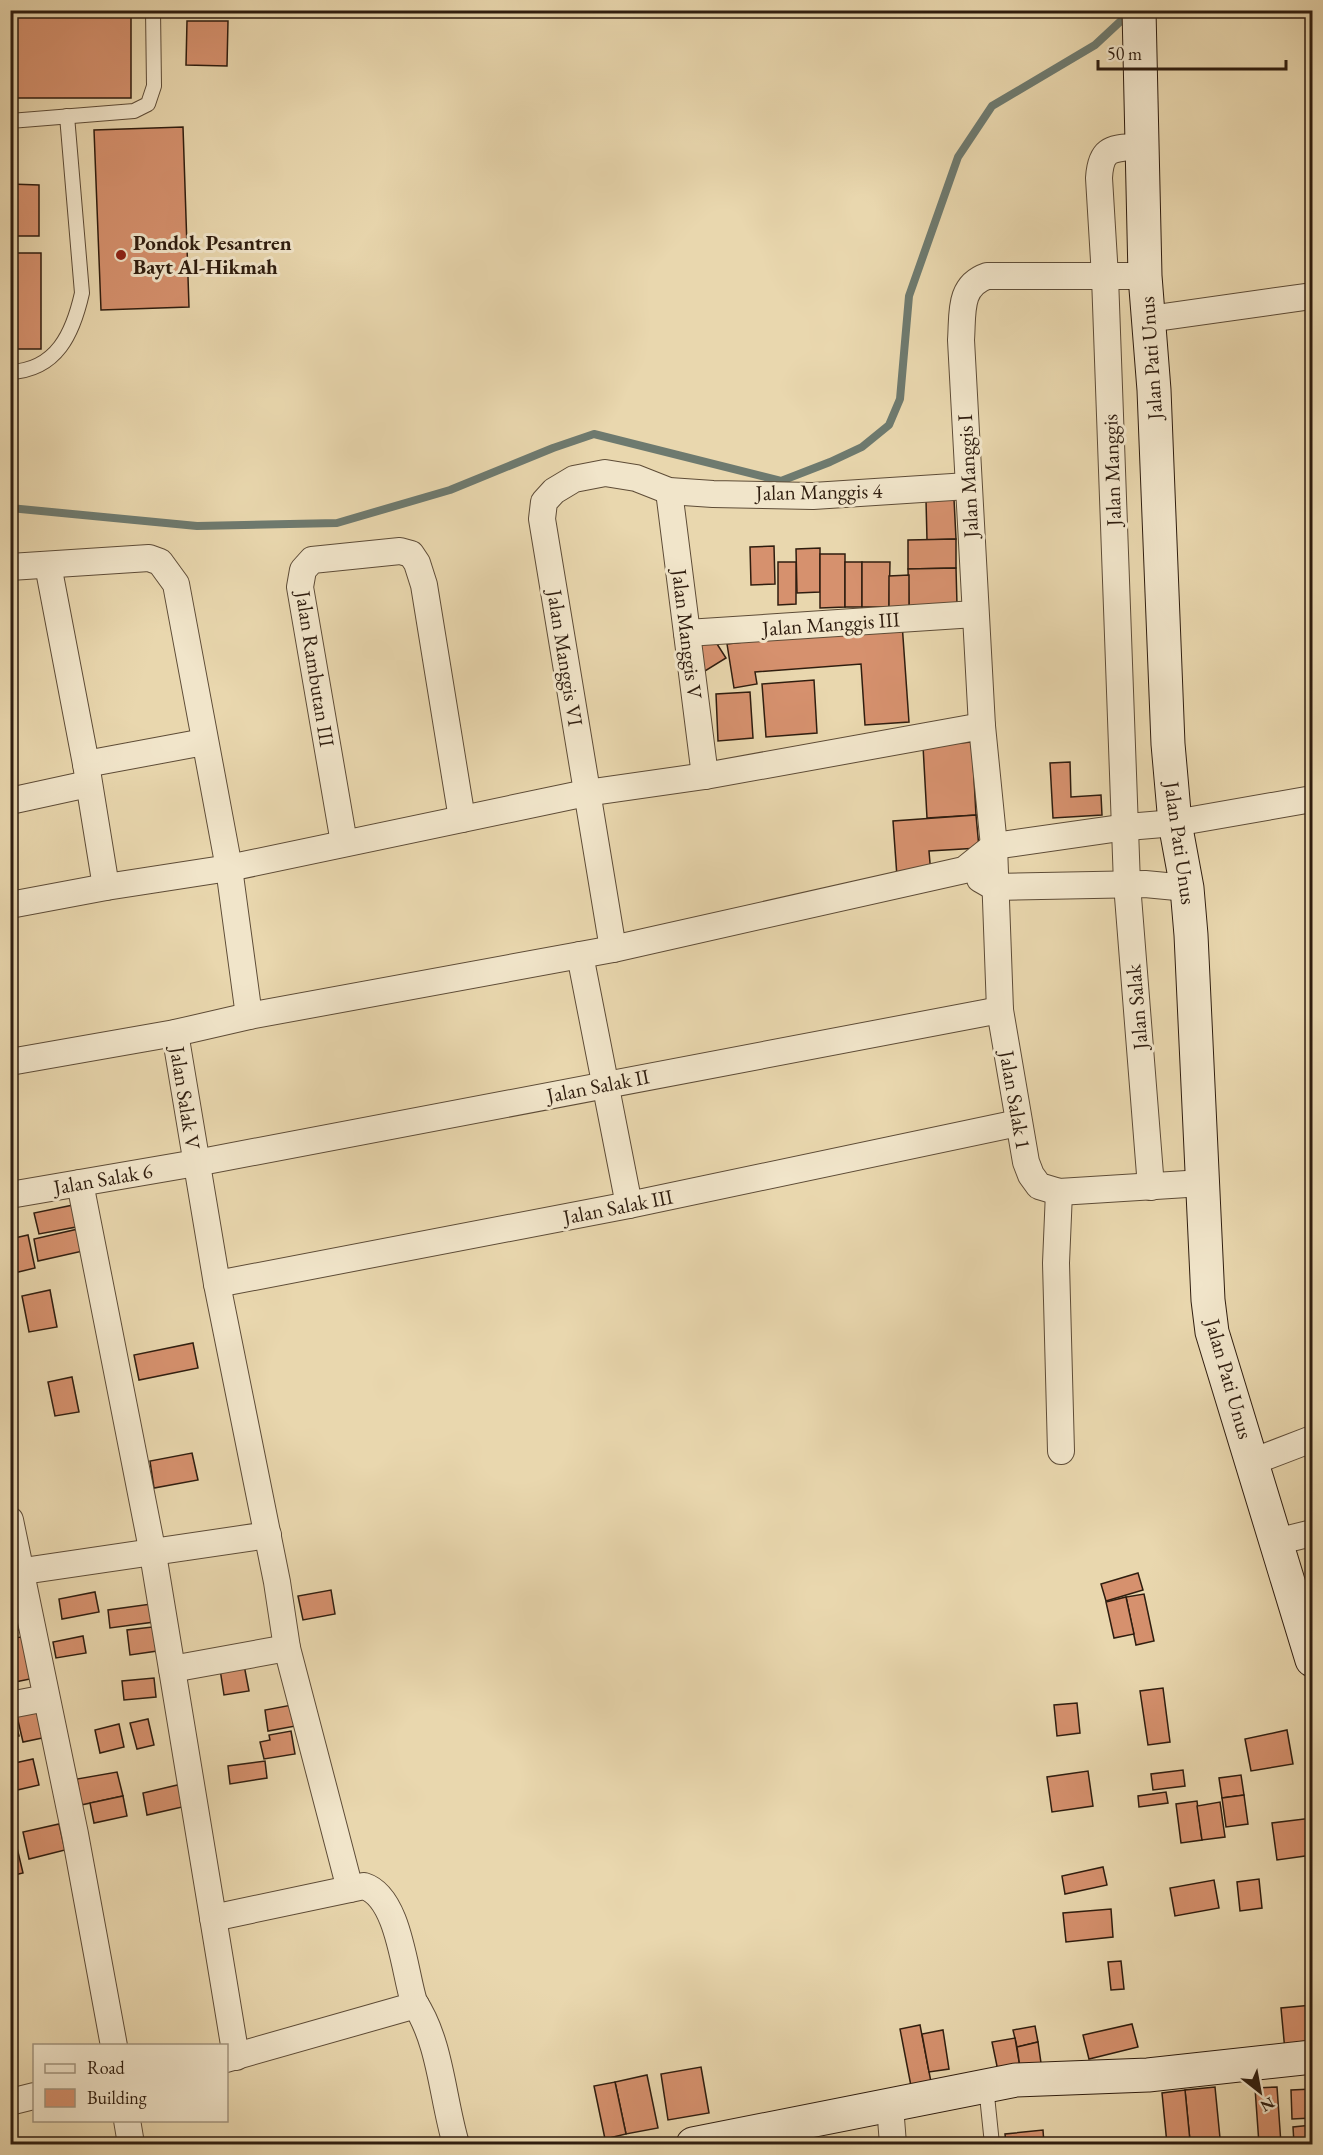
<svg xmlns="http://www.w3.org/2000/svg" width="1323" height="2155" font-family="'EB Garamond',serif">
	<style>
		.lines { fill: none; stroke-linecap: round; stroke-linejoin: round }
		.stream { stroke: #6e7a6f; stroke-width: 8 }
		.building { fill: #d6916e; stroke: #2f1d0f; stroke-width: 1.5 }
		.service-casing { stroke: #5e4c37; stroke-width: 16 }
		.minor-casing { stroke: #5e4c37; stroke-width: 28 }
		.secondary-casing { stroke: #2f1d0f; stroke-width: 35 }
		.service { stroke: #f1e5ca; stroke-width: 14 }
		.minor { stroke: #f1e5ca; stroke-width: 26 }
		.secondary { stroke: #f1e5ca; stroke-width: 33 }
		.poi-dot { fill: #8f2418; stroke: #f1e5ca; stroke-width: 2 }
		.labels { text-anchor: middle; stroke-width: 6; stroke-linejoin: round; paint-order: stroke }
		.poi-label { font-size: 21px; font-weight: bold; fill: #2f1d0f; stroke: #f1e5ca; text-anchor: start }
		.street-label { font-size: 21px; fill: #2f1d0f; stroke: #f1e5ca }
	</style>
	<rect width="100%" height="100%" fill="#e9d7ae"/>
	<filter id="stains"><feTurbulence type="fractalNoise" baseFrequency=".00333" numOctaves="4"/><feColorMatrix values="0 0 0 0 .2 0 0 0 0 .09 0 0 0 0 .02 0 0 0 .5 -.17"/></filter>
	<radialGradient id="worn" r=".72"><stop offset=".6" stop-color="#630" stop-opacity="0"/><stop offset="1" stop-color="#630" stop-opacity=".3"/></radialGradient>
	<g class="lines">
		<!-- stream -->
		<polyline class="stream" points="10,508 197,526 337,523 450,490 553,448 594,434 781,481 830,462 862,447 889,425 900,399 909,296 958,157 992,106 1095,45 1124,18 1124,12"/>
	</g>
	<!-- building -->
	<g class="building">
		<rect x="10" y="10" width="121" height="88"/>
		<polygon points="187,21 228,21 227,66 186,65"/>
		<polygon points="183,127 189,307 101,310 94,130"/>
		<polygon points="10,184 39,185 39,236 10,236"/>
		<rect x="10" y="253" width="31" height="96"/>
		<polygon points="954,499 956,539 927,540 926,500"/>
		<polygon points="956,539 956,568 908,569 908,540"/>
		<polygon points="774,546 775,584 751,585 750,547"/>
		<polygon points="820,548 820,592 797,593 796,549"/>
		<polygon points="820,554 845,554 845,607 820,608"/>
		<polygon points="778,562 796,562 796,604 778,605"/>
		<rect x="845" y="562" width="17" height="45"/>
		<polygon points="862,562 890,562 889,607 862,607"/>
		<polygon points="956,568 957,605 909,606 908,569"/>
		<polygon points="909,575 909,606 889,607 889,576"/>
		<polygon points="902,623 909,722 865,725 861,664 755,672 757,684 734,688 727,644"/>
		<polygon points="710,633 726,658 705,671 689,646"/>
		<polygon points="814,680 817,733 766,737 762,684"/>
		<polygon points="750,692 753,738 718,741 716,694"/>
		<polygon points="972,742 976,815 927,818 923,746"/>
		<polygon points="1070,762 1071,797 1101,795 1102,815 1053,818 1050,763"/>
		<polygon points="976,815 979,848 929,851 931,875 897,877 893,821"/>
		<polygon points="78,1204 76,1227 39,1234 34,1213"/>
		<polygon points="78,1229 83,1251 38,1261 34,1239"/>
		<polygon points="28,1235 35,1268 10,1274 10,1239"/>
		<polygon points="50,1290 57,1327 29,1332 22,1296"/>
		<polygon points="193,1343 198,1368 139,1380 134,1355"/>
		<polygon points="72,1377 79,1412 55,1416 48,1382"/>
		<polygon points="192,1453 198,1480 154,1488 150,1461"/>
		<polygon points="1138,1573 1143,1590 1106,1601 1101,1584"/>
		<polygon points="331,1590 335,1614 303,1620 298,1596"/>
		<polygon points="95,1592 99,1612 62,1619 59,1599"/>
		<polygon points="20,1594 27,1628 10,1632 10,1596"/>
		<polygon points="1144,1594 1154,1641 1136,1645 1126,1597"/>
		<polygon points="1126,1597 1134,1634 1114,1638 1106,1602"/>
		<polygon points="151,1604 154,1622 110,1628 108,1610"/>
		<polygon points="161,1626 164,1650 130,1655 127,1630"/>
		<polygon points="26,1636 35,1678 10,1683 10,1639"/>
		<polygon points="83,1636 86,1653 56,1658 53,1642"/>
		<polygon points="244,1665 249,1691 224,1695 220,1669"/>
		<polygon points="154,1678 156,1697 124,1700 122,1681"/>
		<polygon points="1163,1688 1170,1742 1148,1745 1140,1691"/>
		<polygon points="1077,1703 1080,1733 1057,1736 1054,1705"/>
		<polygon points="297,1704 301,1725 268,1731 265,1710"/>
		<polygon points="41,1707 52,1736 23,1742 16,1712"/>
		<polygon points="10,1717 14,1717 19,1736 10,1738"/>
		<polygon points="148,1719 154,1745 137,1749 130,1723"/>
		<polygon points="119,1724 124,1747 100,1753 95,1730"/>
		<polygon points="1287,1730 1293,1764 1251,1771 1245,1739"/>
		<polygon points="291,1731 295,1754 264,1759 260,1742 270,1740 269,1735"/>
		<polygon points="33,1759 39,1785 13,1791 10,1764"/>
		<polygon points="265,1761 267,1778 230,1784 228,1766"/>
		<polygon points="1183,1770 1185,1786 1153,1790 1151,1774"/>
		<polygon points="1088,1771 1093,1806 1052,1812 1047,1777"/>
		<polygon points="117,1772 123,1796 81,1805 77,1779"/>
		<polygon points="1241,1775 1244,1795 1222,1798 1219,1778"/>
		<polygon points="186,1783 191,1805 147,1815 143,1793"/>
		<polygon points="10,1789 15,1811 10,1812"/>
		<polygon points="1166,1792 1168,1803 1139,1807 1138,1796"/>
		<polygon points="1244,1795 1248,1824 1226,1827 1222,1798"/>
		<polygon points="123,1796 127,1816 94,1823 90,1803"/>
		<polygon points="1197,1801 1202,1840 1181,1843 1176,1804"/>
		<polygon points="1220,1802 1225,1837 1202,1840 1197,1806"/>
		<polygon points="1312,1818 1312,1855 1277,1860 1272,1823"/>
		<polygon points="59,1824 65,1850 29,1859 23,1832"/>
		<polygon points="13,1831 23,1873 10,1876 10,1832"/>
		<polygon points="1103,1867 1107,1885 1065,1894 1062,1876"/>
		<polygon points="1259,1879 1262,1908 1240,1911 1237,1882"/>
		<polygon points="1214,1880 1219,1908 1175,1916 1170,1888"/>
		<polygon points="1111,1909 1113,1937 1066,1942 1063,1913"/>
		<polygon points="1121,1961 1124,1989 1111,1990 1108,1962"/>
		<polygon points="1312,2005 1312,2048 1285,2051 1281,2008"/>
		<polygon points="1132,2024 1138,2047 1089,2059 1083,2035"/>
		<polygon points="920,2025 931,2082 911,2086 900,2029"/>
		<polygon points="1035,2026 1038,2042 1017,2047 1013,2030"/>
		<polygon points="943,2030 949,2069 929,2072 922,2034"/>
		<polygon points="1015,2038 1020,2067 998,2071 992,2042"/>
		<polygon points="1038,2042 1041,2063 1020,2067 1017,2047"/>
		<polygon points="701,2067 709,2113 668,2120 661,2074"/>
		<polygon points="647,2075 658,2128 626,2134 615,2082"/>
		<polygon points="615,2082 626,2134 605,2139 594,2086"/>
		<polygon points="1215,2087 1220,2138 1190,2141 1185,2090"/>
		<polygon points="1277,2087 1281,2144 1259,2144 1255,2088"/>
		<polygon points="1312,2089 1312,2118 1292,2119 1291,2090"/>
		<polygon points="1185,2090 1190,2141 1167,2144 1162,2093"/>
		<polygon points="1312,2125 1312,2144 1294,2144 1293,2127"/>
		<polygon points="1043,2130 1044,2144 1006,2144 1005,2134"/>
	</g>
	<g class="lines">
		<defs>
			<g id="service">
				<polyline points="10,121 134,111 148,104 154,86 153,10"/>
				<path d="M10 372C57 370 73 333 82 293L67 116"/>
				<polyline points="986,2086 992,2144"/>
			</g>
			<g id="minor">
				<path d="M1142 146C1114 149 1101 145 1099 178L1105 277 1127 884 1151 1187"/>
				<path d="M1145 276H987C958 286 963 314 961 340L982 726 994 846 1000 1010 1026 1162 1031 1175 1039 1186 1059 1192 1203 1183"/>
				<polyline points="1149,319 1312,296"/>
				<polyline points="669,491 705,776"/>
				<polyline points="48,565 86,764 106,887"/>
				<polyline points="10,567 149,558 160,562 176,584 229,868 249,1016"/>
				<polyline points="687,633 975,614"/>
				<polyline points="86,764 204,742"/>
				<polyline points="10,801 88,784"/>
				<polyline points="344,843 300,587 303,570 312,560 400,551 411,554 417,563 424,585 462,819"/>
				<polyline points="980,879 994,887 1145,884 1187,888"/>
				<polyline points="10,905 106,887 229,868 586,793 705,776 982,726"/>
				<polyline points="613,949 542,519 544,502 554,491 574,479 605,473 636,478 669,491 713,494 813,496 968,486"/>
				<polyline points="580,955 629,1205"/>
				<polyline points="175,1033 217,1284 277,1582 287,1648 350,1889"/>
				<polyline points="10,1062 175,1033 249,1016 613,949 964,870 994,846 1127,827 1175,823 1312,799"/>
				<polyline points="80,1183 153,1554 236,2057"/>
				<polyline points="1059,1192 1056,1263 1061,1451"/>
				<polyline points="10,1195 196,1163 1000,1010"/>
				<polyline points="217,1284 629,1205 1018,1123"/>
				<polyline points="1252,1462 1312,1439"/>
				<polyline points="10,1520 75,1834 114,2046"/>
				<polyline points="1276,1542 1312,1533"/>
				<polyline points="10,1573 268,1535"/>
				<polyline points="172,1669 287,1648"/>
				<polyline points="10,1705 46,1698"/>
				<path d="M213 1918 364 1886C399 1897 404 1971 414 2002 441 2043 442 2097 456 2144"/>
				<polyline points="226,2059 416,2005"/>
				<polyline points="10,2102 34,2096"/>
				<polyline points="890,2106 893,2144"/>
				<polyline points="127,2120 131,2144"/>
			</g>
			<g id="secondary">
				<polyline points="1139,10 1145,276 1154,390 1168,744 1175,823 1187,888 1191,935 1208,1300 1212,1332 1312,1660"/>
				<polyline points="693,2144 1016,2080 1148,2075 1312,2057"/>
			</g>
		</defs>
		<!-- service casing -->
		<use href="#service" class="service-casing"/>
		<!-- minor casing -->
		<use href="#minor" class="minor-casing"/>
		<!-- secondary casing -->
		<use href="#secondary" class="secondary-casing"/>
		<!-- service -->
		<use href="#service" class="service"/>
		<!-- minor -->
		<use href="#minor" class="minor"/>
		<!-- secondary -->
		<use href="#secondary" class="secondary"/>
	</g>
	<!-- markers -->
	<circle class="poi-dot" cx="121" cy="255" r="6"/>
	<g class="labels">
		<!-- poi labels -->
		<g class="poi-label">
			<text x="133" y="250">Pondok Pesantren<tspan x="133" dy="24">Bayt Al-Hikmah</tspan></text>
		</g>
		<!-- street labels -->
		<g class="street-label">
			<text transform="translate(1151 358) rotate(-94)" y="7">Jalan Pati Unus</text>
			<text transform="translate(1112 470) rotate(-92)" y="7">Jalan Manggis</text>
			<text transform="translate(968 476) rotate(-93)" y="7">Jalan Manggis I</text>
			<text transform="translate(819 492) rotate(-1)" y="7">Jalan Manggis 4</text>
			<text transform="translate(831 624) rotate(-4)" y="7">Jalan Manggis III</text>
			<text transform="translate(687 634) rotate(83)" y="7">Jalan Manggis V</text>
			<text transform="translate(565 658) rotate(81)" y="7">Jalan Manggis VI</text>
			<text transform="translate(315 669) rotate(81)" y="7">Jalan Rambutan III</text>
			<text transform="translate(1180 843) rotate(82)" y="7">Jalan Pati Unus</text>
			<text transform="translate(1137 1007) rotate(-95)" y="7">Jalan Salak</text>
			<text transform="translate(598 1086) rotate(-11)" y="7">Jalan Salak II</text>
			<text transform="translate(185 1098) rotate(81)" y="7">Jalan Salak V</text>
			<text transform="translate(1015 1100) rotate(80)" y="7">Jalan Salak 1</text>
			<text transform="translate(103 1179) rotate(-10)" y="7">Jalan Salak 6</text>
			<text transform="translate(618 1207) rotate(-11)" y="7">Jalan Salak III</text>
			<text transform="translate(1229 1379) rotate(74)" y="7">Jalan Pati Unus</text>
		</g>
	</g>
	<!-- margin -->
	<rect width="1323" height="2155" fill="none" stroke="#e9d7ae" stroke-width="36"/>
	<rect x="12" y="12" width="1299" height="2131" fill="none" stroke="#2f1d0f" stroke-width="3"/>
	<rect x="18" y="18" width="1287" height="2119" fill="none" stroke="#2f1d0f" stroke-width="1.5"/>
	<!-- legend -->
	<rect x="33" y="2044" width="195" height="78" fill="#f1e5ca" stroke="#a3957f" stroke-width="1.5"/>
	<rect x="45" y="2064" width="30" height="9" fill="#f1e5ca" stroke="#a3957f" stroke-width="1.5"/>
	<text x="87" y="2074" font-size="18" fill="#2f1d0f">Road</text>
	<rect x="45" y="2089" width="30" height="18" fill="#d6916e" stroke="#a3957f" stroke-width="1.5"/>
	<text x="87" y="2104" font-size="18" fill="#2f1d0f">Building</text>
	<!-- north arrow -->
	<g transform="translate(1260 2092) rotate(149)" stroke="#f1e5ca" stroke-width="4.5" paint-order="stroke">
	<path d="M0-4.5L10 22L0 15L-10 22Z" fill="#2f1d0f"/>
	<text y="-9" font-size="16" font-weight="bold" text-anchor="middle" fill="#2f1d0f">N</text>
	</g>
	<!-- scale -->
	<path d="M1098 60v9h188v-9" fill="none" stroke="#2f1d0f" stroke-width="3"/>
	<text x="1107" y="60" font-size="18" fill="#2f1d0f" stroke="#f1e5ca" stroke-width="4.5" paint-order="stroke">50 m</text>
	<rect width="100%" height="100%" filter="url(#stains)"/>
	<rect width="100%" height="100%" fill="url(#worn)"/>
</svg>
